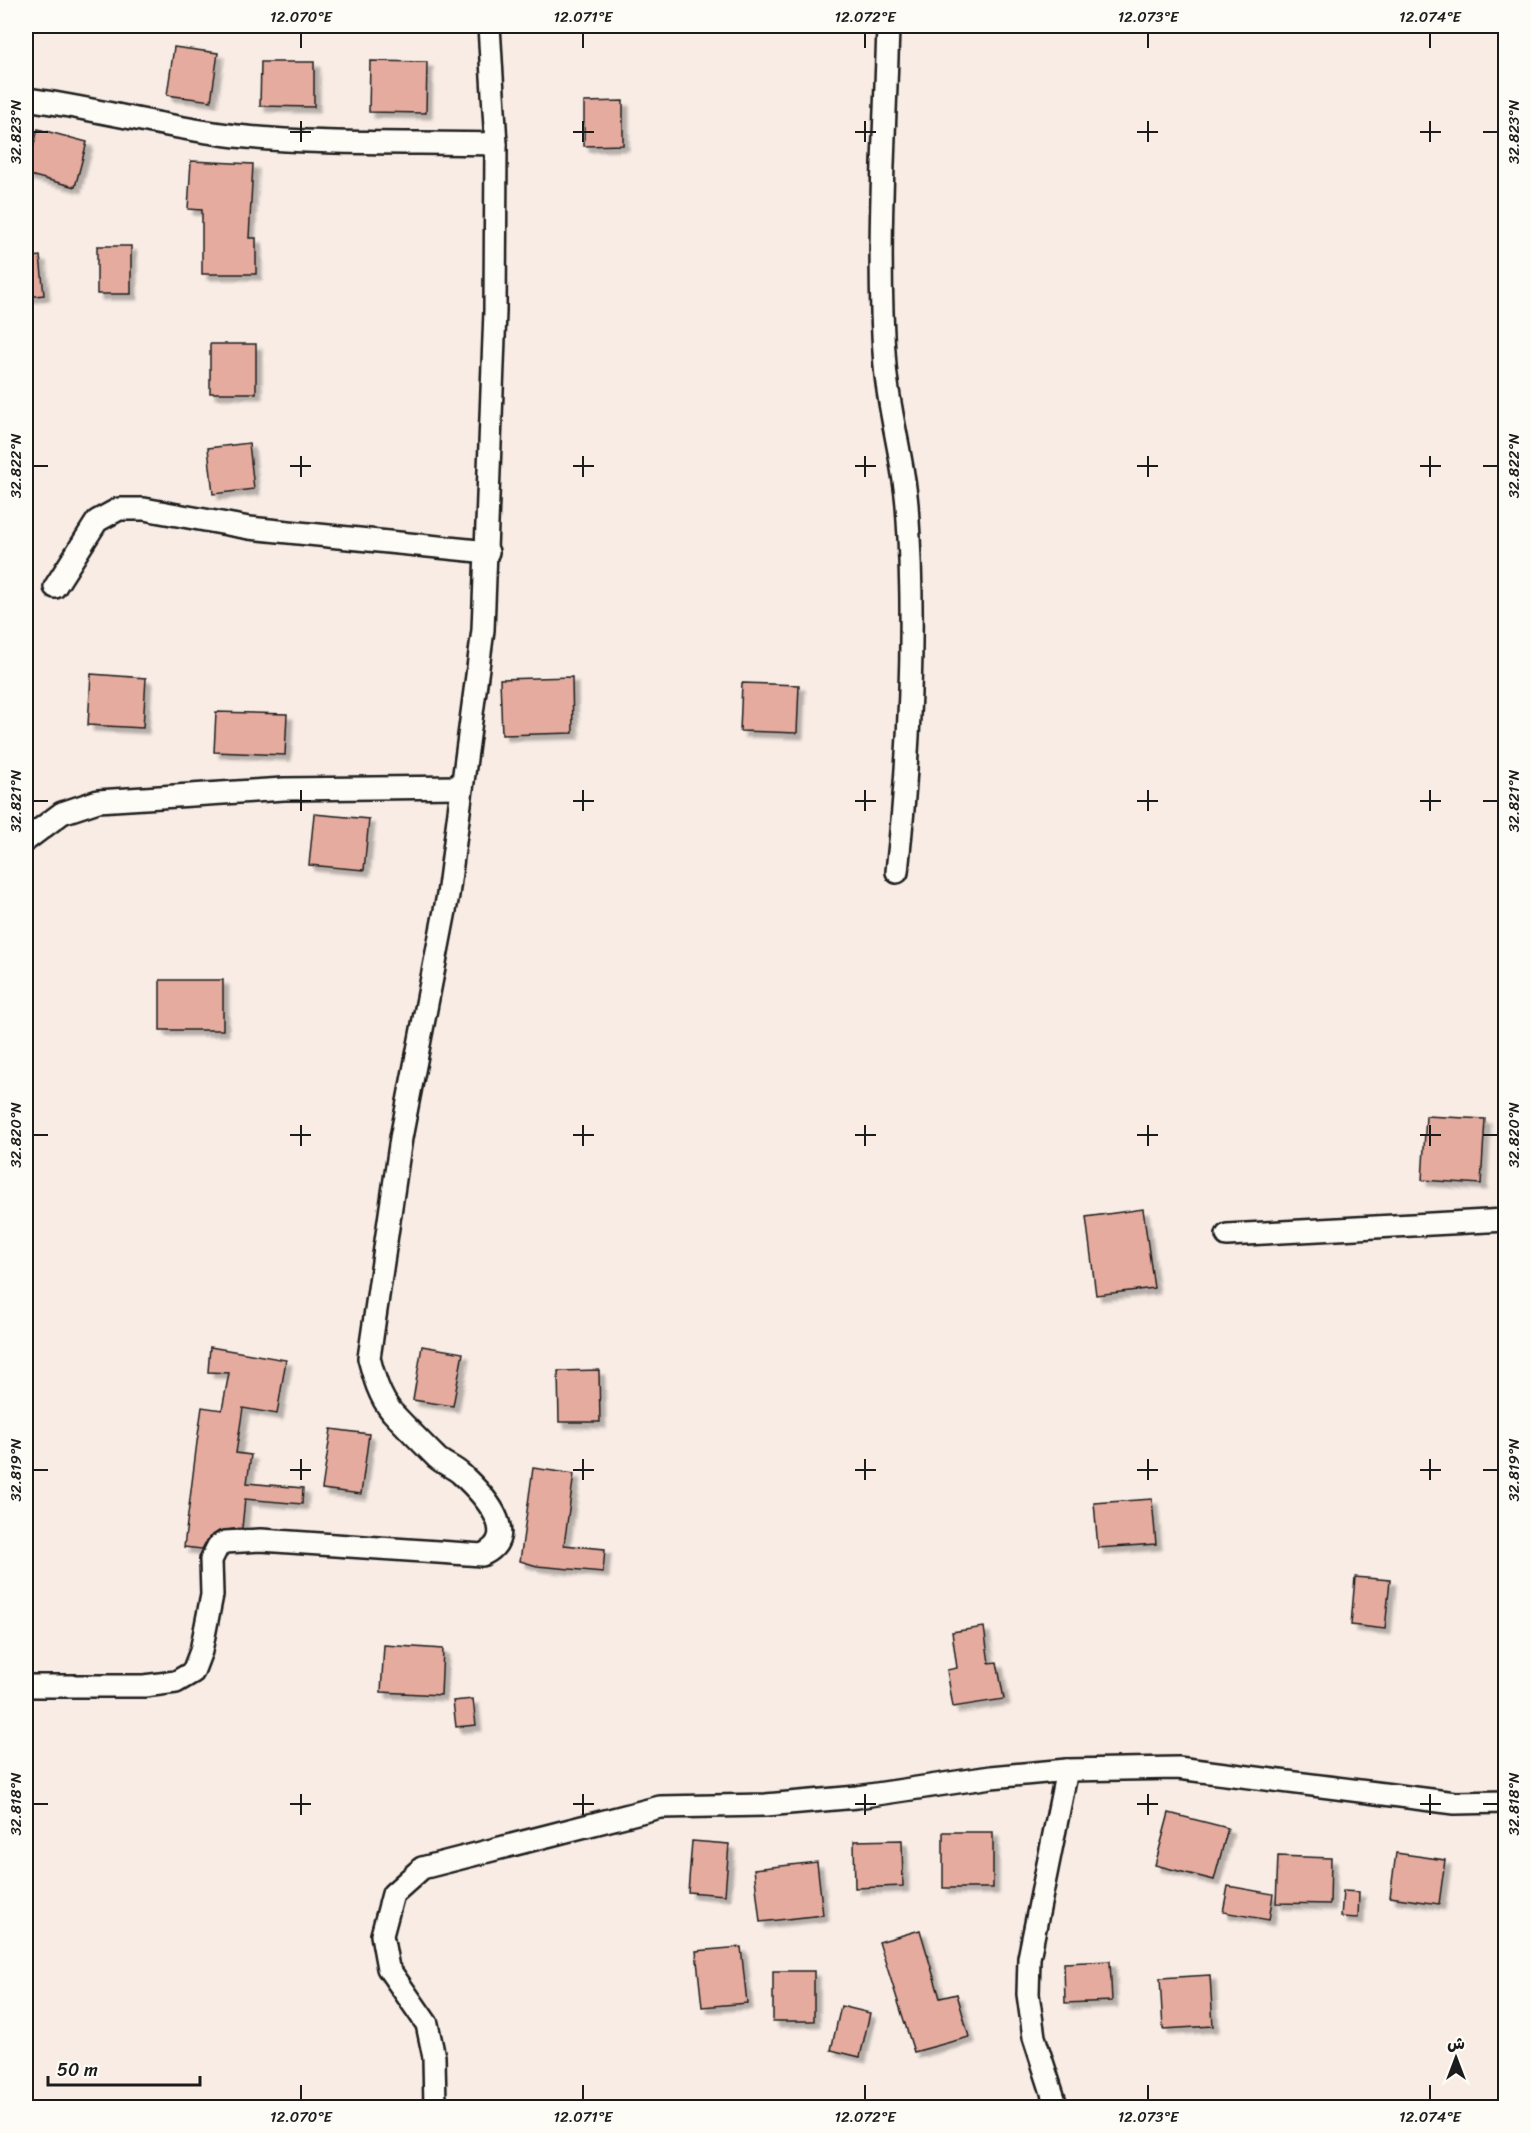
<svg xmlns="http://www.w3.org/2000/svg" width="1531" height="2133" font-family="Sriracha,'Playpen Sans Arabic',sans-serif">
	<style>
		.building { fill: #e4ab9e; stroke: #1c1c1c; stroke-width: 1.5; filter: url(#shadow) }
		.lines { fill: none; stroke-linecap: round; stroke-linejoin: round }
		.minor-casing { stroke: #1c1c1c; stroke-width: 26 }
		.minor { stroke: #fdfcf7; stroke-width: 21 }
		.ticks { fill: none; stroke: #1c1c1c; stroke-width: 2 }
		.neatline { fill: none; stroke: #1c1c1c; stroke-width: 2 }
		.ticks-label { font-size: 15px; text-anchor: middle; fill: #1c1c1c }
	</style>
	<defs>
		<filter id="shadow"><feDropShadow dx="5.5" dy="5.5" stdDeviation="1.5" flood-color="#0004"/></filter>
	</defs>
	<rect width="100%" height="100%" fill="#f8ece5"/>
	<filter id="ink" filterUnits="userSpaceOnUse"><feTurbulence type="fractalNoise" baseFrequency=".0167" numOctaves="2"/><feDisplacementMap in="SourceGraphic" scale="12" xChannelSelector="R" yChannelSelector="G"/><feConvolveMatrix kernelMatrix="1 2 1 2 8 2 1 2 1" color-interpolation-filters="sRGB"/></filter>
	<g filter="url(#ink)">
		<!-- building -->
		<g class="building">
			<polygon points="174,47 218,53 211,101 167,95"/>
			<polygon points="370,61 427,62 426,113 369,112"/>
			<polygon points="261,62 314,62 314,107 260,106"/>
			<polygon points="623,101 623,145 584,146 584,102"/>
			<polygon points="38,129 87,142 75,187 26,174"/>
			<polygon points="191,161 253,164 249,238 256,238 256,274 202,274 202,210 188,209"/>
			<rect x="97" y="246" width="34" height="48"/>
			<polygon points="40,256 44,295 26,297 26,258"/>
			<rect x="210" y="344" width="46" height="49"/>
			<polygon points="249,443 254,489 213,494 208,448"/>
			<polygon points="91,674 146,678 143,728 88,725"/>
			<polygon points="572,677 573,733 502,735 500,679"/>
			<polygon points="742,683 799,685 797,733 740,731"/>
			<polygon points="216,712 287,714 285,755 214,752"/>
			<polygon points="314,814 369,819 364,870 309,865"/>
			<rect x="160" y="980" width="63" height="50"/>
			<polygon points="1426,1116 1485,1119 1481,1184 1422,1180"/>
			<polygon points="1143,1209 1154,1288 1096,1295 1086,1217"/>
			<polygon points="422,1346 463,1353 453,1406 413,1400"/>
			<polygon points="210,1347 286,1360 277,1414 243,1408 236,1453 251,1455 247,1483 303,1488 302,1504 245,1499 242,1528 219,1531 207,1540 202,1549 184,1547 197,1442 202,1407 222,1410 229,1373 208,1372"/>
			<polygon points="599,1370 600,1422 559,1422 558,1371"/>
			<polygon points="331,1429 369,1434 361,1494 322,1489"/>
			<polygon points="533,1468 574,1474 564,1545 605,1549 603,1572 537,1566 520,1561"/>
			<polygon points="1152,1499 1156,1544 1098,1548 1094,1503"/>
			<polygon points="1355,1577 1390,1580 1385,1629 1351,1625"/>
			<polygon points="984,1627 989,1663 997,1662 1004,1699 953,1707 947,1670 957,1668 952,1632"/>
			<polygon points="384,1645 443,1649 441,1695 381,1692"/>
			<polygon points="473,1699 476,1725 456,1727 453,1701"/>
			<polygon points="1169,1813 1228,1828 1214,1880 1155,1865"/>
			<rect x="943" y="1832" width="50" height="56"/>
			<polygon points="902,1840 903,1886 855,1888 854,1841"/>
			<polygon points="692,1841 729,1844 725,1895 688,1892"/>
			<polygon points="1396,1853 1445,1860 1439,1904 1390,1897"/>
			<polygon points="1278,1856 1331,1858 1330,1904 1276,1903"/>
			<polygon points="817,1862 823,1915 760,1922 754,1869"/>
			<polygon points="1228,1886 1273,1894 1269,1920 1223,1912"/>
			<polygon points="1343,1891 1359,1892 1358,1918 1341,1917"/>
			<polygon points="920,1930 940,1998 957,1994 969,2037 914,2052 879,1942"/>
			<polygon points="741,1947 747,2003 702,2007 696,1951"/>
			<polygon points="1110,1961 1112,2001 1065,2003 1064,1963"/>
			<rect x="773" y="1971" width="41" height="50"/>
			<polygon points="1210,1975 1213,2026 1163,2029 1160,1978"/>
			<polygon points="841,2006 870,2013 860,2057 831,2050"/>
		</g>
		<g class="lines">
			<defs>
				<g id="minor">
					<path d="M888 26C885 138 876 253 885 366 889 413 903 458 907 505 916 628 910 750 897 872"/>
					<path d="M26 99C96 108 165 128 236 136 322 145 410 142 496 144"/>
					<polyline points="55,587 97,521 119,509 144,509 249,528 488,552"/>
					<polyline points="26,840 62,813 98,801 284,789 462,787"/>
					<polyline points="1227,1235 1506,1220"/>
					<path d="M26 1686H144L176 1682 193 1672 201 1651 212 1595 211 1560 218 1546 225 1542 261 1540 482 1555C524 1536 481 1492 460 1473 453 1467 444 1464 437 1458 422 1443 406 1427 392 1412 379 1396 374 1377 369 1358L401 1138 448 895 483 630 495 311 496 144 489 26"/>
					<polyline points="435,2108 434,2057 427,2024 388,1968 382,1935 393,1894 422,1868 660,1807 766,1805 857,1797 991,1777 1067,1770 1178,1768 1455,1803 1506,1802"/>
					<polyline points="1057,2108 1034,2037 1028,1994 1029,1958 1067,1770"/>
				</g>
			</defs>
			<!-- minor casing -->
			<use href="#minor" class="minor-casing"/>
			<!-- minor -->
			<use href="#minor" class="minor"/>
		</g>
	</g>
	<!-- ticks -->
	<path class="ticks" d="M301 33V48M583 33V48M865 33V48M1148 33V48M1430 33V48M301 121V142M583 121V142M865 121V142M1148 121V142M1430 121V142M33 132H48M290 132H311M573 132H594M855 132H876M1137 132H1158M1420 132H1441M1483 132H1498M301 456V477M583 456V477M865 456V477M1148 456V477M1430 456V477M33 466H48M290 466H311M573 466H594M855 466H876M1137 466H1158M1420 466H1441M1483 466H1498M301 790V811M583 790V811M865 790V811M1148 790V811M1430 790V811M33 801H48M290 801H311M573 801H594M855 801H876M1137 801H1158M1420 801H1441M1483 801H1498M301 1125V1146M583 1125V1146M865 1125V1146M1148 1125V1146M1430 1125V1146M33 1135H48M290 1135H311M573 1135H594M855 1135H876M1137 1135H1158M1420 1135H1441M1483 1135H1498M301 1459V1480M583 1459V1480M865 1459V1480M1148 1459V1480M1430 1459V1480M33 1470H48M290 1470H311M573 1470H594M855 1470H876M1137 1470H1158M1420 1470H1441M1483 1470H1498M301 1794V1815M583 1794V1815M865 1794V1815M1148 1794V1815M1430 1794V1815M33 1804H48M290 1804H311M573 1804H594M855 1804H876M1137 1804H1158M1420 1804H1441M1483 1804H1498M301 2085V2100M583 2085V2100M865 2085V2100M1148 2085V2100M1430 2085V2100"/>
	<!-- margin -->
	<rect width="1531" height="2133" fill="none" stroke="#fdfcf7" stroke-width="66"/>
	<!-- north arrow -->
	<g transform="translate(1456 2058)" stroke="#fdfcf7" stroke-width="4.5" paint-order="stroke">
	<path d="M0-4.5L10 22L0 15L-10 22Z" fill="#1c1c1c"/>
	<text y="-9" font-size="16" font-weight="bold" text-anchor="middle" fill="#1c1c1c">ش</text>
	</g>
	<!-- scale -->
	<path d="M48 2076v9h152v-9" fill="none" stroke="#1c1c1c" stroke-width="3"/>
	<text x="57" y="2076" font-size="18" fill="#1c1c1c" stroke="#fdfcf7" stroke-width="4.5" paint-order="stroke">50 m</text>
	<rect x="33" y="33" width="1465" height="2067" class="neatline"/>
	<g class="ticks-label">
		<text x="301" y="22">12.070°E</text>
		<text x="583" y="22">12.071°E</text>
		<text x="865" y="22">12.072°E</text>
		<text x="1148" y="22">12.073°E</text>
		<text x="1430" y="22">12.074°E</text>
		<text transform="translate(16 132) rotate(-90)" y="5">32.823°N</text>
		<text transform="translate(1514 132) rotate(-90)" y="5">32.823°N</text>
		<text transform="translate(16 466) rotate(-90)" y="5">32.822°N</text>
		<text transform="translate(1514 466) rotate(-90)" y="5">32.822°N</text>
		<text transform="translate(16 801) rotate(-90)" y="5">32.821°N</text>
		<text transform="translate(1514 801) rotate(-90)" y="5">32.821°N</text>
		<text transform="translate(16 1135) rotate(-90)" y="5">32.820°N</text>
		<text transform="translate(1514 1135) rotate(-90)" y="5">32.820°N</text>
		<text transform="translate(16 1470) rotate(-90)" y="5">32.819°N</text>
		<text transform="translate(1514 1470) rotate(-90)" y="5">32.819°N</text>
		<text transform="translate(16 1804) rotate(-90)" y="5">32.818°N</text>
		<text transform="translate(1514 1804) rotate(-90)" y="5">32.818°N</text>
		<text x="301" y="2122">12.070°E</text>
		<text x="583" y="2122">12.071°E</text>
		<text x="865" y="2122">12.072°E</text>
		<text x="1148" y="2122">12.073°E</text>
		<text x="1430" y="2122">12.074°E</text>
	</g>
</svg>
